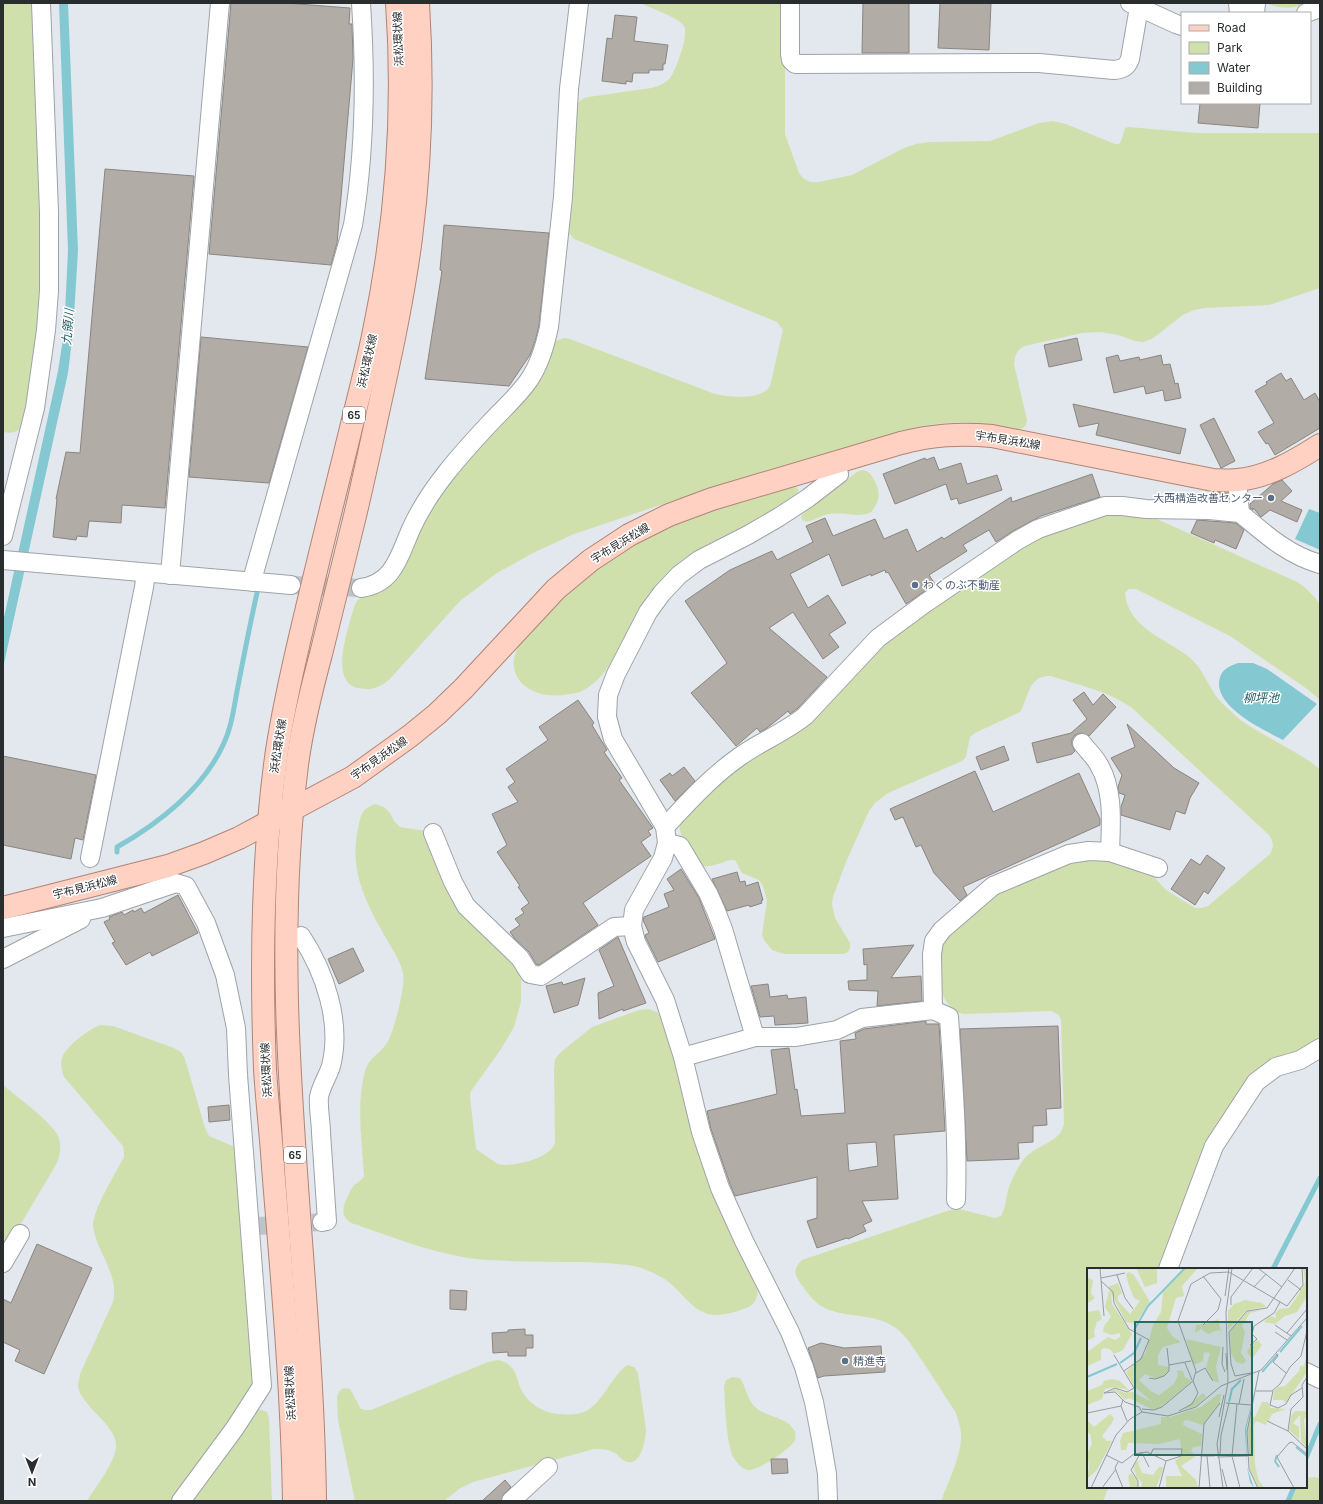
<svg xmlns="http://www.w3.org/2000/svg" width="1323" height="1504" font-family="Inter,'Noto Sans JP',sans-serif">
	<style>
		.green { fill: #d0e0ad }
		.water { fill: #84c9d2 }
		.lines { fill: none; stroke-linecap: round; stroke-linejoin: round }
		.stream { stroke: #84c9d2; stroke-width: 5 }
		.building { fill: #b2aca7; stroke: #8a8580; fill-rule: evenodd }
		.minor-tunnel { stroke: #bdc3c7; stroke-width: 18; stroke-dasharray: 18 9; stroke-linecap: butt }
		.minor-casing { stroke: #9ea3a8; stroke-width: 20 }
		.major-casing { stroke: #b38374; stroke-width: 24 }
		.minor { stroke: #fff; stroke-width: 18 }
		.major { stroke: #fed1c2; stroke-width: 22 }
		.service-dot { fill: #5c6f8a; stroke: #fff; stroke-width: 1.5 }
		.labels { text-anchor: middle; stroke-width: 3; stroke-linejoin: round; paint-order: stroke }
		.shield { fill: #fff; stroke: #6a6c6d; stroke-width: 1 }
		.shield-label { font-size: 10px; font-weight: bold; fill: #2a2d2e }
		.street-label { font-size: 11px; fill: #2a2d2e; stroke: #fff }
		.service-label { font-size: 11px; fill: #4e5e75; stroke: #fff; text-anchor: start }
		.water-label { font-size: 12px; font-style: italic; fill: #225c64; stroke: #fff }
		.inset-river { fill: none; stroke: #84c9d2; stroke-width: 2 }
		.inset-road { fill: none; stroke: #989da1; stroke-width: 1 }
		.view { fill: #266e64; fill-opacity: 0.15; stroke: #266e64; stroke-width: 2 }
		.inset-edge { fill: none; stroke: #2a2d2e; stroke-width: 2 }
	</style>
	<rect width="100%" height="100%" fill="#e2e8ed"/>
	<!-- green -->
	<g class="green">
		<path d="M3 3H34L42 251 39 329 24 422C19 432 14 434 3 432Z"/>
		<path d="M640 3H785V134L799 173 803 178 810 182H819L852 175 904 148 916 144 929 142 990 141 1039 123 1053 121 1066 124 1115 144H1119L1121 141 1125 128 1129 127 1197 133H1320V288L1269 305 1205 308 1194 310 1183 315 1152 339 1143 342 1135 341 1118 335 1101 332 1082 333 1025 346C1017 350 1015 354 1014 364L1027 420 1026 425 1022 429C1005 430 988 424 970 423 946 421 921 426 898 432L708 489 574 534 533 553 497 573 460 601 389 680C378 688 372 691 358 688 328 682 349 627 354 607L357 601 363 596 556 341 564 338 570 339 715 394C729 397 761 401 770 386L782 334 783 330 777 322 574 239 567 231 576 109C578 102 580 99 588 97L651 88C658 86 665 84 670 78 676 70 689 35 684 26 678 17 650 8 640 3Z"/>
		<path d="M1267 3H1312C1299 7 1280 11 1267 3Z"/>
		<path d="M862 470C869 471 871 474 874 480 881 491 880 502 871 512 859 519 842 511 829 514 820 515 810 525 802 520L801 516 804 513 857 472Z"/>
		<path d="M790 487H796L799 490 796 494C779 506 761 517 743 527 719 540 691 550 671 569 659 581 647 594 639 609 623 637 613 675 582 691 578 693 572 694 568 694 534 702 498 678 521 642 528 631 541 620 551 610 585 574 627 546 673 526 710 509 751 499 790 487Z"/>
		<path d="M1106 510 1145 515 1157 519 1297 582C1307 588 1313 595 1320 604V700L1307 689 1230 636 1136 589H1129L1125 593C1128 628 1165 638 1189 657 1205 670 1209 691 1224 705 1231 711 1237 718 1245 723 1269 739 1297 751 1320 769V1036L1313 1043 1297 1052 1272 1059 1249 1076 1206 1142 1158 1269H1088V1487H1109L1103 1501H941C948 1483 962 1453 961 1435 961 1427 958 1421 956 1413 945 1396 934 1379 923 1362 914 1350 907 1335 894 1327 873 1312 843 1319 821 1306 813 1301 807 1292 801 1284 794 1275 793 1268 802 1260L950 1210 959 1209 995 1218 1001 1216C1006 1207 1006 1196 1009 1187 1012 1179 1020 1162 1026 1157 1038 1144 1060 1143 1064 1124L1061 1020 1059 1015 1051 1011 963 1014C934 1006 940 968 940 944L987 898 1071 860 1108 859 1151 874 1166 890 1195 908H1202L1208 906 1270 854C1274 847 1274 842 1269 835L1132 708C1108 691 1078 685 1051 676 1028 675 1029 697 1020 712L975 733 970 737 966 757 962 761 888 793 875 803 869 811 846 862 833 897 832 904 835 918 850 943V948L848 952 844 954H784L772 950 764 940 762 935 767 901 763 886 759 880 742 873 735 860C725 859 714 868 704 866 696 865 681 838 680 830 679 825 681 820 683 815L882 642 1021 544Z"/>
		<path d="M375 804 384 807 390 813 394 821 400 827 426 831 450 884 512 957 521 979V1002L514 1027 501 1049 471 1091 470 1097 476 1149 498 1164 504 1165C518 1165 552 1158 555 1142L554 1070 555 1059 561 1052 592 1027 639 1010 648 1009 657 1012 662 1019 757 1283C759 1295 757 1305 744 1309 735 1312 724 1315 715 1315 693 1314 682 1291 666 1280 660 1276 649 1271 642 1268 622 1263 602 1263 582 1262 551 1262 519 1262 488 1260 440 1257 396 1238 351 1223 341 1216 342 1209 347 1198 349 1195 350 1190 353 1187 356 1182 361 1182 364 1176 362 1142 356 1105 365 1071 369 1057 380 1054 387 1043 394 1032 406 985 403 973 400 960 392 949 386 938 366 903 349 871 358 829 361 815 361 809 375 804Z"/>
		<path d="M100 1025 113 1026 174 1048 181 1052 185 1059 205 1128 209 1136 235 1147 237 1154 254 1373 252 1383 249 1393 171 1501H87C95 1487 117 1461 116 1444 115 1424 80 1405 78 1386 78 1382 80 1377 80 1374L113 1302C118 1281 106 1263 98 1244 96 1238 93 1230 93 1224 95 1206 115 1174 124 1157V1151L123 1146 64 1077C62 1071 60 1065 62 1058 66 1046 88 1030 100 1025Z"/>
		<path d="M3 1085C17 1097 51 1121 58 1136 62 1145 60 1154 57 1163L3 1254Z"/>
		<path d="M498 1360C502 1361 506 1362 509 1365 517 1371 517 1381 521 1389 528 1404 545 1414 561 1414 569 1415 578 1415 586 1411 603 1402 611 1377 627 1365L634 1367 638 1373 646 1429C646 1439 641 1465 628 1462 622 1461 619 1456 615 1453 608 1449 602 1449 594 1449L473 1482 459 1489 444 1501H355L338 1420 337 1397 339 1391 344 1388 350 1389 361 1409 366 1410H371L488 1362Z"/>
		<path d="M732 1377 740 1378C746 1387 747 1398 754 1406 764 1416 778 1416 789 1424 791 1426 793 1429 795 1431 795 1434 796 1438 795 1440 792 1448 758 1471 749 1470 743 1470 738 1464 735 1460 726 1448 725 1403 724 1387L726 1380Z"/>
		<polygon points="259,1409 267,1412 269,1418 272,1501 190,1501 253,1414"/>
		<polygon points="1315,1477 1320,1478 1320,1501 1290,1501 1296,1487 1306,1487 1306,1478"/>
	</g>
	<!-- water -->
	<g class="water">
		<polygon points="59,3 68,3 78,251 73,332 68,373 3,668 3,622 58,371 64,332 68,251"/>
		<polygon points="1309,509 1320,513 1320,550 1295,539"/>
		<path d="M1238 663H1253L1267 669 1317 704 1283 740C1264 730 1218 709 1219 683 1220 670 1227 667 1238 663Z"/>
	</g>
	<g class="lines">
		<!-- stream -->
		<g class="stream">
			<path d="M117 852V847C158 824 203 789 223 745 232 727 234 706 238 686 244 655 250 624 257 593"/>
			<polyline points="1273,1269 1320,1178"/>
			<polyline points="1306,1458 1320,1424"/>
			<polyline points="1288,1501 1294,1487"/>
		</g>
	</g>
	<!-- building -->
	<g class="building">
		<polygon points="231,3 285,3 350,8 349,24 352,24 353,59 337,243 331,265 209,254"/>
		<polygon points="863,3 909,3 909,53 862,53"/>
		<polygon points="940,3 991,3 989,50 938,48"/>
		<polygon points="615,15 637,17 634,41 668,45 665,64 663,64 663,70 649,70 649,73 633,73 632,82 626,81 626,84 602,81 607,38 612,39"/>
		<polygon points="1200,103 1260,103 1258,128 1198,123"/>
		<polygon points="105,169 194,176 165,508 122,505 121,523 89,521 87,537 77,536 76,540 53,537 57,499 56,499 66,452 80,453"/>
		<polygon points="444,225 549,233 539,325 536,338 530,355 509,386 425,379 442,271 440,270"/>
		<polygon points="201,337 308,347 269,483 189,477"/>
		<polygon points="1077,338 1082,360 1049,367 1044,345"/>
		<polygon points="1118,355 1120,361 1139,357 1140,360 1161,355 1163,365 1170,364 1175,384 1178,383 1181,398 1165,401 1163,390 1146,394 1144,386 1114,393 1106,358"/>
		<polygon points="1281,373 1286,381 1291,378 1304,400 1315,393 1320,402 1320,428 1275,455 1268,443 1266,444 1258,432 1274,423 1255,391 1267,384 1266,382"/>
		<polygon points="1073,404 1186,429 1180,454 1096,435 1099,423 1079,427"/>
		<polygon points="1214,418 1235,461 1221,468 1200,425"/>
		<polygon points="934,457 939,470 961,463 967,484 997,475 1002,490 959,504 957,498 951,500 946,484 895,504 883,474 925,458 926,460"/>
		<polygon points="1092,474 1100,497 1041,516 1013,531 996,542 989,530 963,545 967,551 929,575 935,584 906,604 888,572 886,573 885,570 871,576 871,574 842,586 829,554 790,574 808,608 828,595 846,623 829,634 839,647 823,659 793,612 769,628 827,677 798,708 790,714 788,711 767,728 760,732 757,728 736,746 691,693 727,663 685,601 730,570 772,551 777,560 813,542 806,526 825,518 833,536 875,519 884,539 907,529 917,552 942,537 944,539 1011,497 1012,502"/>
		<polygon points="1282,480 1292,491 1281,501 1302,510 1297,522 1270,510 1261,517 1253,508 1253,510 1250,508 1250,504 1273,484"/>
		<polygon points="1213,492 1228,493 1228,501 1213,500"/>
		<polygon points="1197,520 1236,523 1244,530 1236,549 1215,540 1214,543 1191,533"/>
		<polygon points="1084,692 1093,705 1103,694 1116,707 1089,736 1081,733 1075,735 1072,739 1072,745 1075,751 1072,754 1037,763 1032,743 1071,733 1087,719 1073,700"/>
		<polygon points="578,700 594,723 592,725 607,750 604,752 622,778 619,780 653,828 648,831 651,835 641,842 651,856 583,903 598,925 539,965 536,964 529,952 515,939 510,932 520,925 515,919 524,913 521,909 529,903 518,887 520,886 497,852 507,845 492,814 518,802 508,787 515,782 506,769 548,740 539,727"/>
		<polygon points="1127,724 1174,768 1199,783 1190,798 1185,814 1176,811 1170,830 1121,815 1121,807 1125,795 1119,793 1118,787 1122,775 1111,758 1135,747"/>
		<polygon points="1004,746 1009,760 981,770 976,757"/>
		<polygon points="3,756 96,775 83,840 75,838 71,859 3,845"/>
		<polygon points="684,767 695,781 675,801 660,780 670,773 672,776"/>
		<polygon points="975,771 993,812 1079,773 1100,819 1100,825 963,887 967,895 960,901 934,873 921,845 916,847 903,817 895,820 890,809"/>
		<polygon points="1207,855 1225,868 1208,894 1204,891 1195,905 1171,889 1191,859 1200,865"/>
		<polygon points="681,869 699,898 715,939 658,962 646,938 645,935 649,933 643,920 644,917 669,907 664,894 674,890 667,879"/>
		<polygon points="737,872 740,882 745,881 746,886 758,882 763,900 761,901 762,903 750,907 749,905 727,911 712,879"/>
		<polygon points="178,895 198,933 152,956 150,952 126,965 112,943 115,942 104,922 110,919 109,917 122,912 124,915 133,910 134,912 141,908 144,913"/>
		<polygon points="618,937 646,1003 623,1011 623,1009 599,1019 598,993 614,986 599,950"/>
		<polygon points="914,945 891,978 921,976 922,1001 877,1006 878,991 849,990 848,981 867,980 867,964 864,965 863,949"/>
		<polygon points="353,948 364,971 339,984 328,959"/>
		<polygon points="585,978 578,1005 554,1013 546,986 562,982 563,985"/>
		<polygon points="768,984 770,997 787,995 788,999 806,997 808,1023 775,1025 774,1016 760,1017 751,986"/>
		<path d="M926 1021V1024H939L945 1131 894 1135 898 1199 862 1201 872 1221 863 1225 866 1231 848 1239 847 1238 817 1248 807 1221 817 1218V1177L735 1196 730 1184 711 1129 707 1111 777 1094 771 1050 789 1048 795 1090 797 1089 801 1116 845 1113 840 1041 856 1039 855 1033 864 1029ZM876 1142 878 1166 849 1171 847 1144Z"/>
		<polygon points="1058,1026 1061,1108 1046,1109 1047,1125 1033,1126 1033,1142 1018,1143 1019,1159 967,1161 960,1029"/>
		<polygon points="229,1105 230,1120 209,1122 208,1107"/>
		<polygon points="37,1244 92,1268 44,1374 15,1361 20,1350 3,1342 3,1299 11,1303"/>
		<polygon points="450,1290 467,1291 466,1310 450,1309"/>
		<polygon points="525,1329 525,1335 533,1335 533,1348 526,1348 526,1356 508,1356 508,1352 493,1353 492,1333 508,1332 508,1330"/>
		<polygon points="821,1343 844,1348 881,1346 882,1360 885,1359 885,1372 824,1376 818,1378 808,1348"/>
		<polygon points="771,1459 787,1459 788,1473 772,1474"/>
		<polygon points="505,1480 511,1487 504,1494 501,1501 482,1501"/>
	</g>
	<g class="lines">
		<!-- minor-tunnel -->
		<g class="minor-tunnel">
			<polyline points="291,585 361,588"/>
			<polyline points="258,1226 322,1222"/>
		</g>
		<defs>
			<g id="minor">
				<path d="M790 3V54L791 60 795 64 1039 63 1114 70C1123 69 1127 67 1130 59L1139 7"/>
				<polyline points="1130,3 1176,24 1182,26"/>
				<polyline points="1238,3 1239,13"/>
				<polyline points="1255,13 1256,3"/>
				<polyline points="1306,13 1320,8"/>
				<path d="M1237 480 1240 513C1265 534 1288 555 1320 564"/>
				<polyline points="3,536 35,408 46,330 49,291 49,212 41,3"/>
				<polyline points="3,560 291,585"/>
				<polyline points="170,575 220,3"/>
				<path d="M253 582 254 573 353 225C365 152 366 77 361 3"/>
				<path d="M361 588C395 583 399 555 412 527 430 488 461 454 490 423 503 409 518 396 529 380 540 364 545 346 549 327L563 197 569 89 579 3"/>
				<path d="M1082 743C1087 750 1095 757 1099 765 1114 790 1111 824 1110 852"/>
				<path d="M665 827C688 802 712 776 739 757 760 742 785 732 805 716L878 638 924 604 1018 540 1038 529 1105 506H1122L1146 509 1209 510 1240 513"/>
				<polyline points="433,833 453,882 466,906 520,958 530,974 541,976 614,927 632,926"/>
				<polyline points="667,843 680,846 708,893 716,911 723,929 755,1037"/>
				<polyline points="90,858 144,587 146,573"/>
				<polyline points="3,928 102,908 176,883 186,886 206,923 225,975 236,1028 238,1075 262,1386 235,1428 181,1501"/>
				<path d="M301 936C325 972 342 1023 331 1066 328 1076 321 1086 319 1097 318 1107 321 1123 321 1133 323 1163 325 1192 327 1221L322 1222"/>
				<polyline points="3,959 81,919"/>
				<path d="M933 1010 949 1017C953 1078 958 1139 956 1200"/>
				<polyline points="683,1057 755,1037 796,1037 837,1030 862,1018 933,1010 932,954 934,941 942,930 993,886 1069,854 1089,851 1110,852 1158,868"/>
				<polyline points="3,1263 20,1234"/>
				<polyline points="1168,1269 1214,1146 1256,1082 1276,1067 1300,1060 1320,1048"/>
				<polyline points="1306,1372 1320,1379"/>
				<polyline points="511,1501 548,1467"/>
				<polyline points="828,1501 827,1474 821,1439 814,1402 804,1367 790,1332 744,1241 720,1188 701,1132 683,1057 665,1000 636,942 632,926 634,910 663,858 667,843 665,827 613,739 607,717 608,695 616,674 648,612 662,593 679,575 699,560 748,535 779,517 808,498 839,474 835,462"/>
			</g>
			<g id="major">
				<path d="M3 908 168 866 204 853 239 838 353 777 410 736 437 714 463 689 556 589 591 560 629 535 669 515 712 499 901 443C933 435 959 433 992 436L1213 480C1221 480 1230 481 1238 480 1268 477 1295 461 1320 445"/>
				<path d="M294 1501C292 1389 282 1278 273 1167 271 1134 267 1102 265 1069 261 968 262 866 275 765 280 725 289 685 298 646 315 572 334 498 352 424 359 395 367 365 373 336 396 227 405 114 397 3"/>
				<path d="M315 1501C312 1256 266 1010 297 765 302 727 311 691 321 654 331 612 342 570 352 528 361 492 369 454 377 417 390 358 403 299 411 238 421 160 423 81 418 3"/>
			</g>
		</defs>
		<!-- minor casing -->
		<use href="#minor" class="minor-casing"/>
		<!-- major casing -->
		<use href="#major" class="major-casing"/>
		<!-- minor -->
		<use href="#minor" class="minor"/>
		<!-- major -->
		<use href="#major" class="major"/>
	</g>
	<!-- markers -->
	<g class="service-dot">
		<circle cx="1271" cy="498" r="4"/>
		<circle cx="915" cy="585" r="4"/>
		<circle cx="845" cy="1361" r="4"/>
	</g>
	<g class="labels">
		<!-- shield labels -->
		<g class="shield">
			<rect x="343" y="407" width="22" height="16" rx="3"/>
			<rect x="284" y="1147" width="22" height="16" rx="3"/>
		</g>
		<g class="shield-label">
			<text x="354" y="419">65</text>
			<text x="295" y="1159">65</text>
		</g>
		<!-- street labels -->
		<g class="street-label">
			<text transform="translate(398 39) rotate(-92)" y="4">浜松環状線</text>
			<text transform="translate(367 361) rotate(-77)" y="4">浜松環状線</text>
			<text transform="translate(1008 440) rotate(9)" y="4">宇布見浜松線</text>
			<text transform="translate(620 543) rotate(-31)" y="4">宇布見浜松線</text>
			<text transform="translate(278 746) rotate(-81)" y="4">浜松環状線</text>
			<text transform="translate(379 758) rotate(-35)" y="4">宇布見浜松線</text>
			<text transform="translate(85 887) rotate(-14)" y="4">宇布見浜松線</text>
			<text transform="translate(266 1070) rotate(-93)" y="4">浜松環状線</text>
			<text transform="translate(290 1393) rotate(-93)" y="4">浜松環状線</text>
		</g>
		<!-- service labels -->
		<g class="service-label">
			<text x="1263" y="502" text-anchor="end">大西構造改善センター</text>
			<text x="923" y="589">わくのぶ不動産</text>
			<text x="853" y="1365">精進寺</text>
		</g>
		<!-- water labels -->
		<g class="water-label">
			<text transform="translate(68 327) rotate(-85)" y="4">九領川</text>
			<text x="1261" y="702">柳坪池</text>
		</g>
	</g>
	<!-- overview -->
	<g transform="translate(1087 1268)">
		<rect width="220" height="220" fill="#e2e8ed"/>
		<path d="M49 0H70V15L58 19ZM98 0H111L95 18 97 28 89 30 80 60 85 68 94 74 76 79 71 87V97L82 99V103L77 108 70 111 58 106 52 112 65 124 72 127 87 116 91 107 90 102 96 103 98 109 105 113 74 139 67 142 42 130 38 132 29 123 21 124 28 121 38 125 46 124 65 134 46 117 39 104 58 86 66 57 74 44 76 24ZM216 0H220V29L210 44 198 48 188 56 177 54 182 48 189 50 188 46 192 41 202 40 211 27 218 14ZM42 4 47 7 63 34 48 56 39 54 21 19 31 15 35 25 31 28V33L43 46 53 33 47 30 42 18 39 6ZM0 9 6 12 4 25 8 30 0 36ZM22 23 24 24 25 36 45 66 36 82 27 86 23 81 17 80 14 82V92L0 98V84L21 69 28 72 33 69V65L25 67 16 64 17 58 24 49 18 39ZM158 32 175 35 179 39 160 42 141 62V43L147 36ZM12 42 15 51 10 54 7 64 8 69 1 72 0 44ZM175 42 163 45 155 58 158 64 154 85 159 92 156 96 149 94 144 85 143 63 161 43ZM131 51 134 64 132 62 121 66 114 61 108 65 109 57 123 55ZM99 71 134 79 129 99 132 115 127 113 119 100 123 85 117 84 116 93 107 97ZM171 72 175 77 165 91 160 84 165 75ZM220 89V104L199 135 196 132H186L187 123 191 119 198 118 213 102 212 100 215 97 216 99ZM25 111 33 113 42 122 28 119 18 121 15 131 0 137V123L15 117 17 113ZM116 125 119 129 109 138 96 142ZM131 126H134L133 134 116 157 100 152 97 153 96 157 115 166 114 178 106 179 104 183 109 188 94 198 109 212 111 220H79V208H95L88 193 95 187 93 171 72 176 41 175 39 182H34L33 173 36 165 74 156V149H83L114 139ZM175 134H181L184 140 199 141 185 146 182 152 187 155 180 152 179 157 169 153 167 157 168 196 171 211 177 220H172L163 201 161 164 164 148 168 149ZM208 143H218L220 146 217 152 220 180 214 173 213 147 206 155 212 159V171L202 162 204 148ZM23 146 27 150 25 155 15 168 20 173H25L10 202 0 211 2 199 0 185 5 176 3 166 0 164V152L7 159ZM55 192 51 195 55 205 66 207 72 199H77L69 220H54L55 214 50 210 46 199 49 194ZM44 205 50 213 51 220H43L41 208Z" fill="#d0e0ad"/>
		<path d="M171 109 159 161 160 199 167 220 163 214 160 199 158 161Z" fill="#84c9d2"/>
		<path class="inset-river" d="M47 62 61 38 98 0M193 84 215 58M33 95 47 85 54 70M175 104 191 86M0 109 30 96M142 134 145 121 154 112M209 179 220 188M190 187 188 193 192 199"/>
		<path class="inset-road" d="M13 0 17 48M171 0 195 19M30 7 38 30 46 41M14 10 38 5M201 12 214 22M14 13 26 24 27 35 42 61 62 72 54 91 37 103M167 19 179 6M138 28 142 0M144 37V29L166 0M116 57 131 42 134 31 116 8M188 57 204 68M188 64 200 72M200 65 220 41M163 77 170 71 165 66 167 58 187 45 193 34M136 79 135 96 138 104M80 80 82 97M139 85 140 102M189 86 191 88 186 94 199 105M27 87 47 120 40 124 28 120 17 125 28 124 38 134 52 139 55 144M98 95 105 112M109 105 118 100 126 113M164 105 148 108 144 96 142 64 160 43 180 40 208 0M62 110 68 111 77 108 82 103V97L104 93M169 123H185L193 116 203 99 214 88 220 63M186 123 183 137 191 140 199 136 204 127 215 120M36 132 34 138 40 153M139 135 165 137M150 136 145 188 153 220M152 136 157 111M55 141 67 142 75 139 106 113M92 143 105 136 111 125 106 113 109 103 91 53 104 16 123 5 142 4 200 38 216 17 215 0M0 145 34 138M132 149 137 127M180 153 201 163 220 181M201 163 204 141 216 129 215 117 220 109M55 185 62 199M64 186 66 181H95L94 188 79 193M19 187 35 195 47 186 60 184 79 193 72 220M133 187 134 167 142 135M113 188H128M120 188 123 220M130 189 161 188M31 194 28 200 36 220M135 201 140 220M4 220 29 167 43 151 55 144 81 148 109 139 134 118 174 102 220 50M15 220 29 201M51 220V213L44 202 54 184M112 220 117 156 133 135M136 220 130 176 141 114 139 44 145 0M171 220 162 201 160 164 172 103M207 220 190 189 202 175 205 174 220 186"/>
		<path class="view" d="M48 54H165V187H48Z"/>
		<rect width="220" height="220" class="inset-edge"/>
	</g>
	<!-- border -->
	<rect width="1323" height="1504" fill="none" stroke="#2a2d2e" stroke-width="8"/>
	<!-- legend -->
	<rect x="1181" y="12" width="130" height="92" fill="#ffffff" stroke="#aaabab"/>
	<rect x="1189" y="25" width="20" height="6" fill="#fed1c2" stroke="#aaabab"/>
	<text x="1217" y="32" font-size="12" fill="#2a2d2e">Road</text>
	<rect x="1189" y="42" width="20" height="12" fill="#d0e0ad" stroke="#aaabab"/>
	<text x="1217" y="52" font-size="12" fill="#2a2d2e">Park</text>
	<rect x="1189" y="62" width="20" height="12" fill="#84c9d2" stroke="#aaabab"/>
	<text x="1217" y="72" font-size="12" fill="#2a2d2e">Water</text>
	<rect x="1189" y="82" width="20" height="12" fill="#b2aca7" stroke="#aaabab"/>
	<text x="1217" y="92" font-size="12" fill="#2a2d2e">Building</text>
	<!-- north arrow -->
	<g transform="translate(32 1472) rotate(180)" stroke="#ffffff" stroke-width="3" paint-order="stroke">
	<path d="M0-3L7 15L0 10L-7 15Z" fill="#2a2d2e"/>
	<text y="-6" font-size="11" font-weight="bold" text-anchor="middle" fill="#2a2d2e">N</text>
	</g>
</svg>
